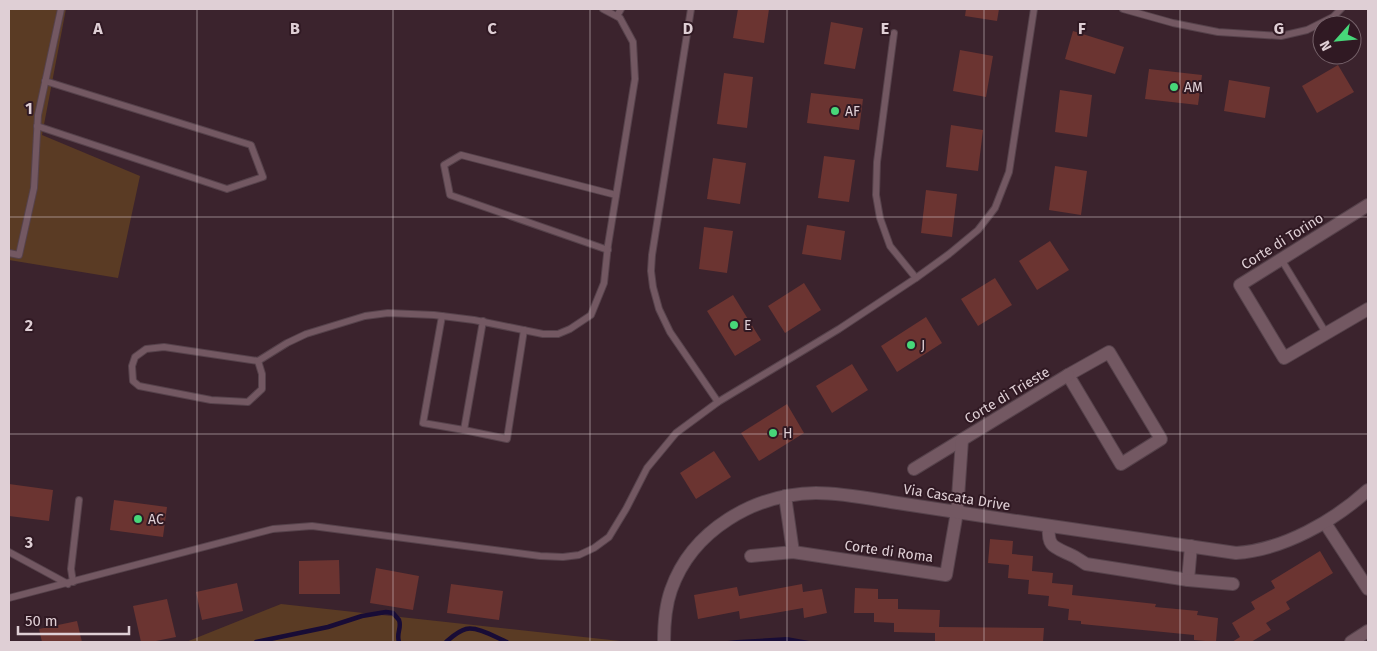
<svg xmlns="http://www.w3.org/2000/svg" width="1377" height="651" font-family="'Fira Sans',sans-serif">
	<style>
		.green { fill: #5a3b24 }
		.water { fill: #180c36 }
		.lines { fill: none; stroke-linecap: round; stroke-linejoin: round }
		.stream { stroke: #180c36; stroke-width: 4.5 }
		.building { fill: #6b3431 }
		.service-casing { stroke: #56424b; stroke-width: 8 }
		.minor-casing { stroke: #56424b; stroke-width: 14 }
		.service { stroke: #735862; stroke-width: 6 }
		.minor { stroke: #735862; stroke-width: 12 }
		.grid { fill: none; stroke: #dfcfd5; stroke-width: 1; stroke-opacity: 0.55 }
		.poi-dot { fill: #47d779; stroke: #301923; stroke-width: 2 }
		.labels { text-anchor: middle; stroke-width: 4; stroke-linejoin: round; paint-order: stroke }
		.poi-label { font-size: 14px; fill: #dfcfd5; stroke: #301923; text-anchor: start }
		.street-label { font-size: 14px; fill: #dfcfd5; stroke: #301923 }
		.grid-label { font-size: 16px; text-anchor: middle; font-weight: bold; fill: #dfcfd5; stroke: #301923; stroke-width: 4; stroke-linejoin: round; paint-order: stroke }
	</style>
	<rect width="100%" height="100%" fill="#3b232d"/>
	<!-- green -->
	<g class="green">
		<polygon points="9,9 66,9 42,135 140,176 118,278 9,260"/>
		<polygon points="281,604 629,642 186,642"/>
	</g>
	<!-- water -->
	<polygon class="water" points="787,637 815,642 718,642 737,640"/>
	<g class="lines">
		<!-- stream -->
		<g class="stream">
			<path d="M256 642 328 627 362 616 386 612 393 613 399 620C402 628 396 633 399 642"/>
			<path d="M446 642C452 637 458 631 466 629 477 626 497 638 507 642"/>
		</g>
	</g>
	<!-- building -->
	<g class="building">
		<polygon points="738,9 769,9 764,43 733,38"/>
		<polygon points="966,9 999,9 997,21 965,16"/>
		<polygon points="831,22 863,28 855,69 824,64"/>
		<polygon points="1073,31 1124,47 1115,74 1065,59"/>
		<polygon points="960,50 993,56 986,97 953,91"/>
		<polygon points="1338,65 1354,92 1317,113 1302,86"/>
		<polygon points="1149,69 1202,75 1198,105 1145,99"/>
		<polygon points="724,73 753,77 747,128 717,124"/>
		<polygon points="1229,80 1270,87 1265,118 1224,111"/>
		<polygon points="1060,90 1092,95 1087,137 1055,132"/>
		<polygon points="811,93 863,99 859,130 807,123"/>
		<polygon points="951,125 983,130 978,171 946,167"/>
		<polygon points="824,156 855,160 849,202 818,198"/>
		<polygon points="713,158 746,163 740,204 707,199"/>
		<polygon points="1055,166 1087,171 1081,215 1049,210"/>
		<polygon points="926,190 957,194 952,237 921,233"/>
		<polygon points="807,225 845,231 841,260 802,254"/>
		<polygon points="704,227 733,231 727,273 699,269"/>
		<polygon points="1050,241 1069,270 1037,290 1019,261"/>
		<polygon points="995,278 1012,305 978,326 961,299"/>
		<polygon points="804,283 821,310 785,333 768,306"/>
		<polygon points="733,295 761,340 735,356 707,311"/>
		<polygon points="926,317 942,343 897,372 881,346"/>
		<polygon points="852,364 868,390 832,413 816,386"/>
		<polygon points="787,404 804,433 759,461 741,433"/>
		<polygon points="714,451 731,477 696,499 680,473"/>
		<polygon points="9,484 53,490 49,521 9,516"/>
		<polygon points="114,500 167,507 163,537 110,530"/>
		<polygon points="990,539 1013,541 1012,554 1033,556 1032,571 1053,573 1052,583 1073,585 1072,595 1156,604 1155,607 1198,611 1197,615 1218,618 1216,642 1194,640 1194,635 1081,624 1081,621 1068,620 1069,609 1048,606 1049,596 1028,594 1029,580 1008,578 1009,565 988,563"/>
		<polygon points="1320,551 1333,573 1286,602 1290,609 1266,623 1271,630 1251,642 1232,642 1240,637 1232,623 1255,609 1251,602 1275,588 1271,581"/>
		<polygon points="339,560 340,594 299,594 299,561"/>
		<polygon points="376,568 419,576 413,610 370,603"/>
		<polygon points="237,583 243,611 202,620 196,592"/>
		<polygon points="451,584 503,591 499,620 447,613"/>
		<polygon points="802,584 803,592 822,589 827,613 804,618 803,608 740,619 739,611 698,619 694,595 737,587 739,596"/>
		<polygon points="855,588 878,589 878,599 898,599 898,609 940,610 939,627 1044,628 1043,642 935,642 935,633 894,632 894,623 874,622 874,613 854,613"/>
		<polygon points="167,599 176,637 151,642 141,642 133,606"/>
		<polygon points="77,621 82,642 42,642 39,629"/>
	</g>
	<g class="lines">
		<defs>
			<g id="service">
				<polyline points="691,9 652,255 651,271 653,287 659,309 670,332 718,402"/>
				<polyline points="1123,9 1173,23 1218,32 1281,36 1307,30 1333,17 1341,9"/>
				<polyline points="617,16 621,9"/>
				<polyline points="894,33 877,162 876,195 880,218 890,246 916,278"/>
				<polyline points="37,126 227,189 263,177 251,145 45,81"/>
				<polyline points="608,250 450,195 444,165 461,155 616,195"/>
				<polyline points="9,253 19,255 34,188 38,115 61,9"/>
				<polyline points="1281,259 1326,333"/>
				<polyline points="442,316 423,423 464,430 483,321"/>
				<polygon points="164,347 258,361 262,374 262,389 248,402 211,400 139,386 133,381 132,366 135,357 146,349"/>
				<polyline points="258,361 287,343 306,334 365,316 388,313 434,315 474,320 543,334 558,334 570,329 591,315 604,283 608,245 635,79 633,42 620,18 603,9"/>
				<polyline points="464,430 507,439 524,330"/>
				<polyline points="9,552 68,584"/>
				<polyline points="73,582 71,569 79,500"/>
				<polyline points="9,598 273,529 312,526 540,556 563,557 579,555 594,548 609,537 626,509 647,468 676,433 718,402 839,329 916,278 949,254 978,230 995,208 1009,172 1034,9"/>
			</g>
			<g id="minor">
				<polyline points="1368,205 1240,285 1284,358 1368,309"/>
				<polygon points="1109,352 1161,439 1121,464 1068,375"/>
				<polyline points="914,469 1068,375"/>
				<polyline points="785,496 793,552"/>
				<polyline points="1325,523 1368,589"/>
				<path d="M1049 526C1047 547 1054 547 1071 555 1076 557 1081 561 1086 564L1188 580 1191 546"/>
				<polyline points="751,556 793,552 946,575 957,512 962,440"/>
				<polyline points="1188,580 1233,584"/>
				<path d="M664 642C664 625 665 607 671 590 692 530 754 494 816 493 841 493 867 498 891 502 926 507 961 513 996 518 1076 530 1156 541 1236 553 1283 550 1334 521 1368 490"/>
				<polyline points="1351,642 1368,631"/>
			</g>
		</defs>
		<!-- service casing -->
		<use href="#service" class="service-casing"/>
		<!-- minor casing -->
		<use href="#minor" class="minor-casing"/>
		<!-- service -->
		<use href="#service" class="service"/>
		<!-- minor -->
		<use href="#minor" class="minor"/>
	</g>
	<!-- grid -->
	<path class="grid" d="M197 9V642M393 9V642M590 9V642M787 9V642M984 9V642M1180 9V642M9 217H1368M9 434H1368"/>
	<!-- markers -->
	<g class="poi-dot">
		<circle cx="1174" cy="87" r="5"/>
		<circle cx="835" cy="111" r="5"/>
		<circle cx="734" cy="325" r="5"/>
		<circle cx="911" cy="345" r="5"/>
		<circle cx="773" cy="433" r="5"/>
		<circle cx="138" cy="519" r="5"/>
	</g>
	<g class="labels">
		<!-- poi labels -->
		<g class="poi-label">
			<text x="1184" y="92">AM</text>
			<text x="845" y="116">AF</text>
			<text x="744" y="330">E</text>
			<text x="921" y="350">J</text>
			<text x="783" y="438">H</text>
			<text x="148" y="524">AC</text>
		</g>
		<!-- street labels -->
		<g class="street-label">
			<text transform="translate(1282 241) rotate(-32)" y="5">Corte di Torino</text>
			<text transform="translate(1007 395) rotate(-31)" y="5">Corte di Trieste</text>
			<text transform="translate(957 497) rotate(9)" y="5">Via Cascata Drive</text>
			<text transform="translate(889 551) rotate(8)" y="5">Corte di Roma</text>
		</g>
	</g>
	<g class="grid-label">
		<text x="98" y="34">A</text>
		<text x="295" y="34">B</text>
		<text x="492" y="34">C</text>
		<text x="688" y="34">D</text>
		<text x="885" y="34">E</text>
		<text x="1082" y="34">F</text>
		<text x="1279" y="34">G</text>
		<text x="29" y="114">1</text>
		<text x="29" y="331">2</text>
		<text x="29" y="548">3</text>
	</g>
	<!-- border -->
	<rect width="1377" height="651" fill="none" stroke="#dfcfd5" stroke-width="20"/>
	<!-- north arrow -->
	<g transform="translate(1337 40) rotate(243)"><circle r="24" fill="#301923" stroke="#76626a"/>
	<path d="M0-4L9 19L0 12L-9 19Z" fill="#47d779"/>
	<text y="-8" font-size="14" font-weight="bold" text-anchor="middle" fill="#dfcfd5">N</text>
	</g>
	<!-- scale -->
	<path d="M18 626v8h111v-8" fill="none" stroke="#dfcfd5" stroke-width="2.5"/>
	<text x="25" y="626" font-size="15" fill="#dfcfd5" stroke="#301923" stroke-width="4" paint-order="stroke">50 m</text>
</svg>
